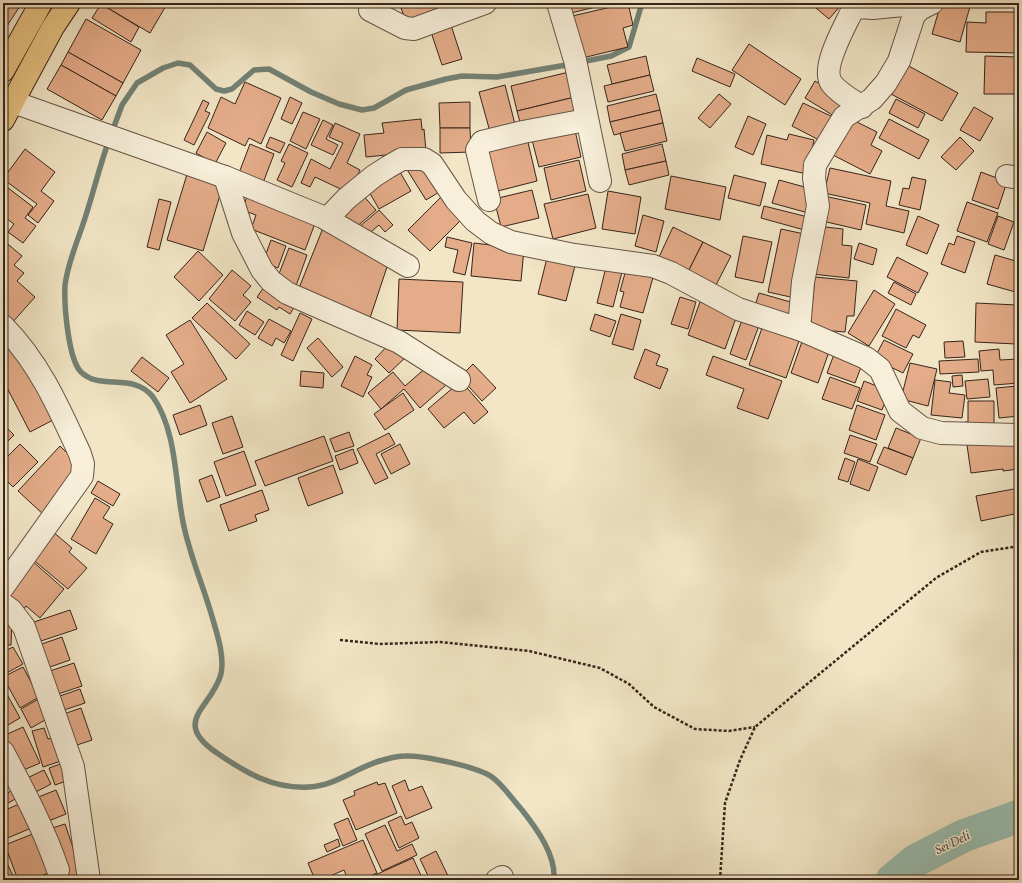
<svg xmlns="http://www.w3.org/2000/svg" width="1022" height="883" font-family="Vollkorn,serif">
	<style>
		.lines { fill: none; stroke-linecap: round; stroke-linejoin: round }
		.stream { stroke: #738276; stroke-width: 5.5 }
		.river { stroke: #9bc0b3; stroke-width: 33 }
		.building { fill: #e4ac89; stroke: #37241b }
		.minor-casing { stroke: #665446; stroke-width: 24 }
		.major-casing { stroke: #37241b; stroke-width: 24 }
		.path { stroke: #37241b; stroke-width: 2.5; stroke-dasharray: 3 2; stroke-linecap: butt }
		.minor { stroke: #f7efda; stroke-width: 22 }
		.major { stroke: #e9c383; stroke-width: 22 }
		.labels { text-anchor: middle; stroke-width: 3; stroke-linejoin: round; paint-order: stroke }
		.water-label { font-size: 13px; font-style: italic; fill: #555349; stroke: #f7efda }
	</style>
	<rect width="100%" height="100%" fill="#f2e6c6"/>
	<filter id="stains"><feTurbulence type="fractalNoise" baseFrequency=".005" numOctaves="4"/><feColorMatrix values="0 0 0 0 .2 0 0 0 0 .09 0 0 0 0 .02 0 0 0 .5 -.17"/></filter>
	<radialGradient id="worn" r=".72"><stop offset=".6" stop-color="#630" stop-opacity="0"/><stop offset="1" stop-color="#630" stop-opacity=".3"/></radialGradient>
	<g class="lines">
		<!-- stream -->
		<g class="stream">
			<polyline points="581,62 611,56 629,47 642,3"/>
			<polyline points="112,132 122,105 137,83 163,68 178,63 190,65 216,89 224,91 232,89 254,70 269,69 311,92 339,104 362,110 374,108 406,90 446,79 462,76 497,77 572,64"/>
			<path d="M109 140C100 165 94 190 86 215 79 238 68 261 65 285 64 304 68 359 81 372 100 391 134 372 153 397 177 431 175 483 183 522 189 553 202 583 211 613 216 631 225 655 221 674 212 708 170 721 217 753 246 773 273 789 309 787 336 786 358 766 383 760 390 758 398 756 405 756 423 755 478 767 492 777 504 786 512 799 522 810 537 829 556 855 554 880"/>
		</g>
		<!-- river -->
		<polyline class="river" points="892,880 915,861 963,836 1019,816"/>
	</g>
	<!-- building -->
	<g class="building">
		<polygon points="3,3 22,3 3,32"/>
		<polygon points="166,3 167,4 150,33 101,4"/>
		<polygon points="399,3 442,3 445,12 408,26"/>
		<polygon points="564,3 612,3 567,14"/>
		<polygon points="628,3 633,25 623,28 628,47 578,59 568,17"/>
		<polygon points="810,3 840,3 842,4 829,19"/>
		<polygon points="941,3 971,3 960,42 932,34"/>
		<polygon points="101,4 139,27 131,42 92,18"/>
		<polygon points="986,12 1019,12 1019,53 966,52 967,22 986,23"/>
		<polygon points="86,19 141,50 123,83 68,52"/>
		<polygon points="450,22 462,59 442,65 430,29"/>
		<polygon points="749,44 801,79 785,105 732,70"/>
		<polygon points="68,52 123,83 116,96 61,65"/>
		<polygon points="646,56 650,75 612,84 607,65"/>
		<polygon points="985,56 1019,57 1019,94 984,94"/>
		<polygon points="697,58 735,74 730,87 692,71"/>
		<polygon points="61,65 116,96 102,120 47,89"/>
		<polygon points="907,65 958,93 942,121 891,94"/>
		<polygon points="573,71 579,96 517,111 511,86"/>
		<polygon points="650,75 654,91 608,102 604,86"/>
		<polygon points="815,81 844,98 834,116 805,98"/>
		<polygon points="245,82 281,98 261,144 249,138 245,146 208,128 221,97 235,104"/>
		<polygon points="505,85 517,132 492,139 479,92"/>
		<polygon points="656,94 660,110 610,122 607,106"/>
		<polygon points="719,94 731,104 710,128 698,118"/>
		<polygon points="579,96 583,115 522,130 517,111"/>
		<polygon points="290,97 302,103 292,124 281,119"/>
		<polygon points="896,99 925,114 918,128 889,113"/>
		<polygon points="203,100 209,103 205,111 210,113 194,145 184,140"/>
		<polygon points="470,102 470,128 440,128 439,103"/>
		<polygon points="803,103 833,117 821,141 792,126"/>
		<polygon points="974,107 993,118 980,141 960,130"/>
		<polygon points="660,110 663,123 614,135 610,122"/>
		<polygon points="303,112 320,119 306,149 290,141"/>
		<polygon points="748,116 766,124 753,155 735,147"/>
		<polygon points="849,118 877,132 871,145 882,151 870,174 831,154"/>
		<polygon points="421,119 422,130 424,129 426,151 366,157 364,135 384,133 382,123"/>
		<polygon points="889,119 929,140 919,159 879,138"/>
		<polygon points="323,120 333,125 326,139 338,145 333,155 311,145"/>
		<polygon points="335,123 360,134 347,163 360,170 349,193 315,177 310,187 301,183 311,159 330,169 343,143 329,137"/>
		<polygon points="663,123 667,141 625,151 620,133"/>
		<polygon points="574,126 581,157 539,167 531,136"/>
		<polygon points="440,128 470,128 471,152 440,153"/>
		<polygon points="207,132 226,143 215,164 196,153"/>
		<polygon points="789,134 814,140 807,174 761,164 767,135 787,140"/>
		<polygon points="270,137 285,143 280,153 266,147"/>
		<polygon points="960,137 974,151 956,170 941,157"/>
		<polygon points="527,138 537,181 494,192 483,148"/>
		<polygon points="250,144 274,154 263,183 239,173"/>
		<polygon points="289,144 308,153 292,187 277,180 285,163 281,161"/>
		<polygon points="662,144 666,161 625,170 622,154"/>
		<polygon points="25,149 55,172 41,191 54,201 38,223 28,215 37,204 3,179"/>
		<polygon points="421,159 441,191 426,200 406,168"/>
		<polygon points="579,160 586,191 551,200 544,168"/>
		<polygon points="666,161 669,175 629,185 625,170"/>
		<polygon points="830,168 891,181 886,206 909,211 904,233 866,224 870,203 824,193"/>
		<polygon points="188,171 224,182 203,251 167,240"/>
		<polygon points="400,172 411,191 379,209 368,190"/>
		<polygon points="981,172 1007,182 998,209 972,200"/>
		<polygon points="734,175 766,183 760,206 728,198"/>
		<polygon points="671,176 726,187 720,220 665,209"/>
		<polygon points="912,177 926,180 920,210 899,205 903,188 909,189"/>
		<polygon points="779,180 812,189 812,214 772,203"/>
		<polygon points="3,184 33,207 25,218 36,226 23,243 8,232 14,224 3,216"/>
		<polygon points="532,190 539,218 501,227 494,199"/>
		<polygon points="249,191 317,218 305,250 251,229 256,215 242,210"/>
		<polygon points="608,191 641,197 635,234 602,229"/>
		<polygon points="360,192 376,210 354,229 338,211"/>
		<polygon points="588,194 596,228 553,239 544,204"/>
		<polygon points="443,195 465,216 430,251 408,230"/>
		<polygon points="824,196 866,205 861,230 818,220"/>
		<polygon points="159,199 171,202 159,250 147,247"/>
		<polygon points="967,202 998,213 987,242 957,231"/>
		<polygon points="764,206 812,218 808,231 761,218"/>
		<polygon points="379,210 393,225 385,232 379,225 366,236 359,227"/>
		<polygon points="643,215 664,221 656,252 635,246"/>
		<polygon points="918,216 939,225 927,254 906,245"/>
		<polygon points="998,216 1014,222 1004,250 988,244"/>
		<polygon points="3,224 8,228 3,234"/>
		<polygon points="817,226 843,229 842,245 852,246 849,278 812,274"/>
		<polygon points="673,227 703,242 688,272 659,257"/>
		<polygon points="323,228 389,261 369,321 297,293"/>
		<polygon points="781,229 809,235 795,298 768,292"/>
		<polygon points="743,236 772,242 763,283 735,277"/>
		<polygon points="957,236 975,242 965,273 941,264 949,243 954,245"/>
		<polygon points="447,237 472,243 465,275 453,272 458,250 445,247"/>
		<polygon points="3,240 22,256 14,265 24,273 17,281 35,297 11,324 3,316"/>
		<polygon points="271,240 286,246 278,268 263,262"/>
		<polygon points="703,242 731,256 716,285 688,272"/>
		<polygon points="474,243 524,249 521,281 471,276"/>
		<polygon points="859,243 877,249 873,265 854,259"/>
		<polygon points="289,248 307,255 296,286 277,279"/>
		<polygon points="198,251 223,275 199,301 174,277"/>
		<polygon points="548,254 576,262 566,301 538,294"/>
		<polygon points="995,255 1019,262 1019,293 987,284"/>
		<polygon points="897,257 928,273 918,293 887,277"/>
		<polygon points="607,263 623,268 613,307 597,303"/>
		<polygon points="627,266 654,274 643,313 620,307 624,292 620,291"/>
		<polygon points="232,270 251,286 243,295 251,302 235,321 209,299"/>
		<polygon points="815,277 857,281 854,316 847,316 845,332 810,329"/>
		<polygon points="399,279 463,282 460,333 397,330"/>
		<polygon points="894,282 916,294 911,305 888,293"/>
		<polygon points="267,283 297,303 290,314 279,307 277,310 257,297"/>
		<polygon points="874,290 895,304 869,346 848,333"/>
		<polygon points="759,293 794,303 789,320 754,309"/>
		<polygon points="680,297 696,302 688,329 671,324"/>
		<polygon points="700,302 737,315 725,349 688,335"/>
		<polygon points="207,303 250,344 236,359 192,318"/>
		<polygon points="976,303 1017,305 1016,344 975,342"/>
		<polygon points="896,309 926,325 919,338 913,335 906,348 882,336"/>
		<polygon points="247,311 264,322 255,335 239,325"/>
		<polygon points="300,313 312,319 293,361 281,355"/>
		<polygon points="595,314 616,321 610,337 590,330"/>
		<polygon points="621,314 641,320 633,350 612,344"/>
		<polygon points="743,317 760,323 746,360 730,354"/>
		<polygon points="269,319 291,331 284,343 276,338 272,346 258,338"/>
		<polygon points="190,320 227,379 190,403 171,372 184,364 166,335"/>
		<polygon points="763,325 800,338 786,378 749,365"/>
		<polygon points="3,331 14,342 53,420 30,432 3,380"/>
		<polygon points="804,336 831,346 818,383 791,373"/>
		<polygon points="318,338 343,367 332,377 307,348"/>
		<polygon points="884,340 913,354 903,373 874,359"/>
		<polygon points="963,341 965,357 945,358 944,342"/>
		<polygon points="391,342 406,357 389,373 375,359"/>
		<polygon points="645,349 660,355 656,365 668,369 660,389 634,378"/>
		<polygon points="836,349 864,359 855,383 827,373"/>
		<polygon points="999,349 1000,360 1018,359 1019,383 994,385 993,370 981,371 979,351"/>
		<polygon points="355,356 372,365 367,375 372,377 363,397 341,386"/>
		<polygon points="713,356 782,381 768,419 737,408 744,389 706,375"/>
		<polygon points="142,357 169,378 158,392 131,371"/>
		<polygon points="978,359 979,372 940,374 939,361"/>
		<polygon points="910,363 937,369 928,406 901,399"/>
		<polygon points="473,364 496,388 482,401 460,377"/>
		<polygon points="429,365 446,385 420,408 404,389 381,409 368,393 393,372 405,386"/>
		<polygon points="301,371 324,373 323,388 300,386"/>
		<polygon points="962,375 963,386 953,387 952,376"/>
		<polygon points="830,377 860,388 852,409 822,399"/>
		<polygon points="988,379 990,397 967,399 965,381"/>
		<polygon points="935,380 951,382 949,393 965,395 962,418 931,415"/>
		<polygon points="461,381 488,412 474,424 464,412 444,428 428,409"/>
		<polygon points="864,381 889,391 882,410 857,401"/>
		<polygon points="1017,386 1019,416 999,418 996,388"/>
		<polygon points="403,393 414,410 385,430 374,414"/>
		<polygon points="968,401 994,401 994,431 966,431 965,422 968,422"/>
		<polygon points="200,405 207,425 180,435 173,415"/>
		<polygon points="857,405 885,415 876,440 849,430"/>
		<polygon points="232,416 243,447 223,454 212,423"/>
		<polygon points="3,424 14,435 3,446"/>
		<polygon points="896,428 921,438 913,458 888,448"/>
		<polygon points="349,432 354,446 335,452 330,439"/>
		<polygon points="389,433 395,444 376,454 388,478 375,484 357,449"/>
		<polygon points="850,435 877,444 870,462 844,453"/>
		<polygon points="324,436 333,461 265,486 255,461"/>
		<polygon points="1019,439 1019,469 1003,471 1003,469 971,473 967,445"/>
		<polygon points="20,444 38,462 13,487 3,477 3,461"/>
		<polygon points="400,444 410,464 391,474 381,454"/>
		<polygon points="60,446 79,465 44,515 18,491"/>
		<polygon points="884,447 913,458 906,475 877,463"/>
		<polygon points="353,449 358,463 340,470 335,456"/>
		<polygon points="244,451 256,485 226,496 214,462"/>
		<polygon points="845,458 855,462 848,482 838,479"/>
		<polygon points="858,459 878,467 869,491 850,484"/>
		<polygon points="333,465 343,493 308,506 298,478"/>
		<polygon points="212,475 220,497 207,502 199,480"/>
		<polygon points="98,481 120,494 113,506 91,493"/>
		<polygon points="1019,488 1019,513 981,521 976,496"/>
		<polygon points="262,490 269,510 255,515 257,521 229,531 220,505"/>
		<polygon points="95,498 110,507 103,518 113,524 96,554 71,539"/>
		<polygon points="52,531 72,548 69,552 87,568 68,589 30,557"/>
		<polygon points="30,559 64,589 40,618 26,606 20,614 3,599"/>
		<polygon points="70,610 77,629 35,643 28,624"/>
		<polygon points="3,617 12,617 11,645 3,645"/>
		<polygon points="62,637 70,660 44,669 36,646"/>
		<polygon points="13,647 23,664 3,675 3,652"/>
		<polygon points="74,663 82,686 58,694 50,671"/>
		<polygon points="23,667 39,697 20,708 3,677"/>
		<polygon points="3,687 20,718 3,728"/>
		<polygon points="80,689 85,703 64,710 60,696"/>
		<polygon points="42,697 52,716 31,728 21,709"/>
		<polygon points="81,708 92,740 71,747 61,715"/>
		<polygon points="23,727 40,763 19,772 3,736"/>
		<polygon points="44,728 48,739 60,735 67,759 43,767 32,731"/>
		<polygon points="66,762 72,779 55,785 49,768"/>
		<polygon points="44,770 51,784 32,794 25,779"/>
		<polygon points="405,780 409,791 422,786 432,808 406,819 392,786"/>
		<polygon points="377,782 378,785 385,783 397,813 356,830 343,800 355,795 354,791"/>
		<polygon points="17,787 22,795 3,806 3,796"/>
		<polygon points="56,790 66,814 46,822 36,798"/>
		<polygon points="26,801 36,826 3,840 3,811"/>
		<polygon points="401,816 405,825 412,822 419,838 399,848 388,822"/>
		<polygon points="348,818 357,840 343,846 334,824"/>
		<polygon points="65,824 84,880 66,880 49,829"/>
		<polygon points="385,825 397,851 412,844 417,855 382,871 365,834"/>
		<polygon points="40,831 56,870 30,880 18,880 5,845"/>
		<polygon points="338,839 340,846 327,852 324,845"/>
		<polygon points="363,840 377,873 361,880 348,880 344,870 321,880 315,880 308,863"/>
		<polygon points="436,851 450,880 430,880 420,859"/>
		<polygon points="3,855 15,880 3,880"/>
		<polygon points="413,858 423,880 375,880 373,876"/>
	</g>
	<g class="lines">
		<defs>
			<g id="minor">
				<polyline points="558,3 575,60 600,181"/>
				<polyline points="370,10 405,28 414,29 485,3"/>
				<polyline points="13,102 225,177 323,217 408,266"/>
				<path d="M862 107C852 100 839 93 832 84 820 69 845 26 852 11L857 7 873 8 903 5 917 11"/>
				<polyline points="1007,176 1019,178"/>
				<polyline points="225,177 243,233 262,270 271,281 287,293 399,342 459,380"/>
				<polyline points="489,200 477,150 482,142 523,132 586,120"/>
				<polyline points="327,219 346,199 374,176 388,167 402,159 424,159 432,164 456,200 475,221 491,233 511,242 574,255 653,266 671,273 738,309 799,329 866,358 880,369 900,411 922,428 941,433 1019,435"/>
				<path d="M3 326C39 362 59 408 80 454L83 464 82 476 3 587"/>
				<polyline points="799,329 803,282 818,206 814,178 815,165 844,117 872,99 886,83 899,61 914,15 920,9 932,3"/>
				<polyline points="3,604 11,610 24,627 73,767 89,880"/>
				<path d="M3 752C24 791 44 829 58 870"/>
				<polyline points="497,880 502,877"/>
			</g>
			<g id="major">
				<polyline points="3,71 41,3"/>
				<polyline points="3,120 53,27 69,3"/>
			</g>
		</defs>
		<!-- minor casing -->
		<use href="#minor" class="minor-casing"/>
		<!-- major casing -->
		<use href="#major" class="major-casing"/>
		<!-- path -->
		<g class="path">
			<polyline points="340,640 379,644 440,642 529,651 600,668 629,684 654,707 695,729 729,731 755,727"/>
			<polyline points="720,880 725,803 740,760 755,727 936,578 981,552 1019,546"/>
		</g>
		<!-- minor -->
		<use href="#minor" class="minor"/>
		<!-- major -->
		<use href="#major" class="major"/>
	</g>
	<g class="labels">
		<!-- water labels -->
		<g class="water-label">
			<text transform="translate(952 842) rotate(-26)" y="5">Sei Deli</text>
		</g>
	</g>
	<!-- margin -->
	<rect width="1022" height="883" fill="none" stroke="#f2e6c6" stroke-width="16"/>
	<rect x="4" y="4" width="1014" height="875" fill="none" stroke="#37241b" stroke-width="2"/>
	<rect x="8" y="8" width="1006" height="867" fill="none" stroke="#37241b"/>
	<rect width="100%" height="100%" filter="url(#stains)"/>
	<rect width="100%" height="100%" fill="url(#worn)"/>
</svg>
